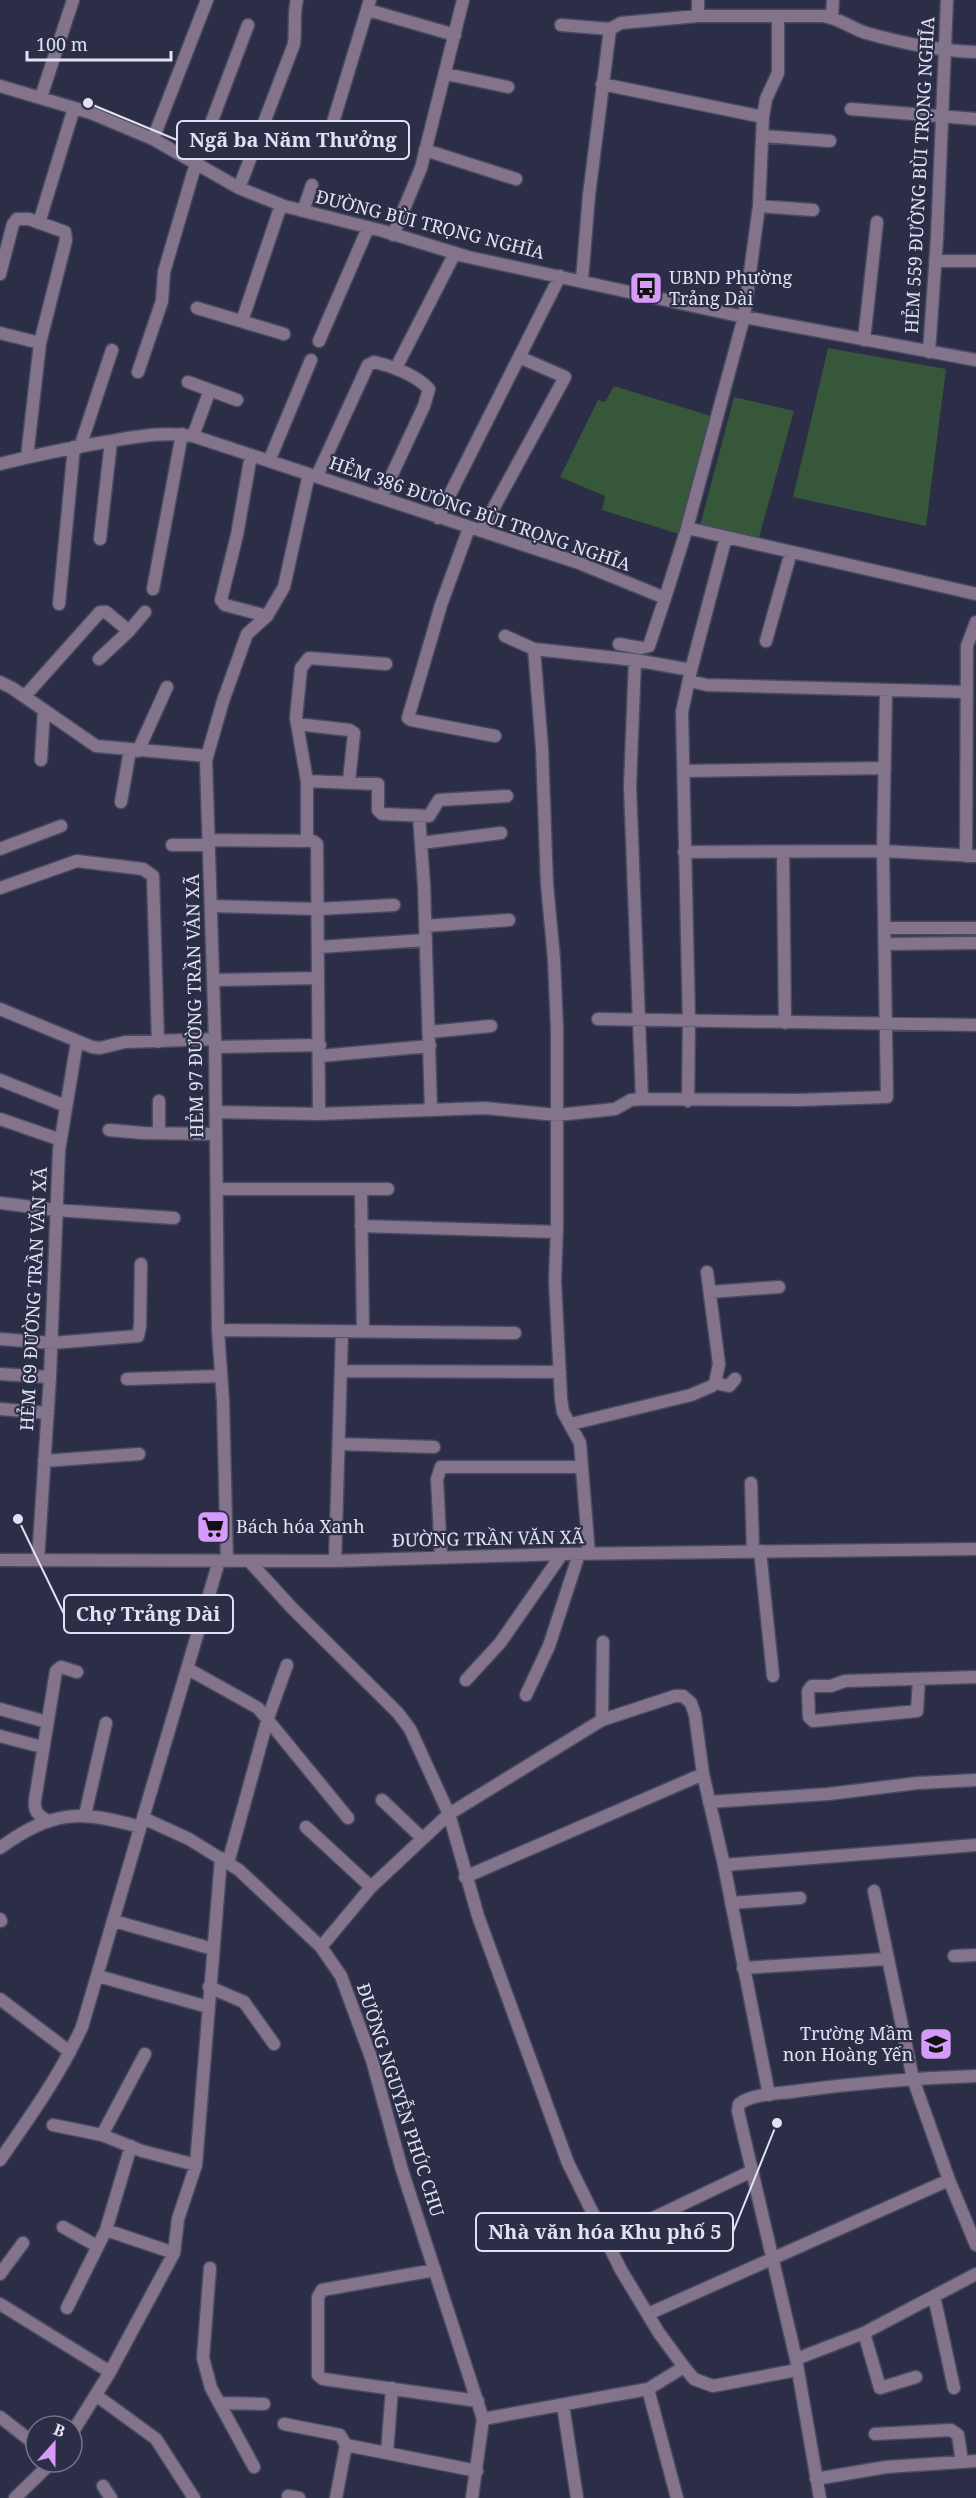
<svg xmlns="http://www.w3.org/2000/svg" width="976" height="2498" font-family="'Noto Serif',serif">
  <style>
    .green { fill: #365739 }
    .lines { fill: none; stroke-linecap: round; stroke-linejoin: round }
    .minor-casing { stroke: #494a62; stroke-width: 15 }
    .minor { stroke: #84748b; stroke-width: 12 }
    .labels { text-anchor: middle; stroke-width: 4.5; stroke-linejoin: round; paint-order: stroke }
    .street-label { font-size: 18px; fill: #e0e1f2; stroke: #2c2d47 }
    .poi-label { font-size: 18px; fill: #e0e1f2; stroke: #2c2d47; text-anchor: start }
    .leader { fill: none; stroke: #e0e1f2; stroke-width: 2 }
    .callout-dot { fill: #e0e1f2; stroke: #2c2d47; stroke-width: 2 }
    .callout { fill: #2c2d47; stroke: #e0e1f2; stroke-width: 2 }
    .callout-label { font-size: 20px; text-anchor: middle; font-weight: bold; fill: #e0e1f2 }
  </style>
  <rect width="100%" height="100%" fill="#2c2d47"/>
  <path class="green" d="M828 348 946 369 926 526 793 497Z
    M614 386 714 417 682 535 602 510 605 496 560 477 598 400 605 402Z
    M734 397 794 411 758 541 700 526Z"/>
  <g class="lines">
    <g class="minor-casing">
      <path id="minor" d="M698 0V16
        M368 10 455 35
        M832 17 833 0
        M561 25 610 29
        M446 74 508 87
        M602 84 763 117
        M0 86 91 113 153 139 239 188 284 206 383 231 468 257 744 317 976 360
        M41 97 73 0
        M851 109 976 119
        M331 129 370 0
        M763 136 830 141
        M153 139 207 0
        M425 150 516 179
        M239 188 294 44C296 29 293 15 297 0
        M759 206 813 210
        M303 211 312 185
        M39 223 74 108
        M393 235 421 168 463 0
        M935 261H976
        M0 274 13 224 17 219H29L65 232 66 240 40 343 27 457
        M582 280 589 195 610 29 621 23 698 16H823C839 18 851 28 866 33 902 43 939 51 976 52
        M197 308 284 334
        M242 321 281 205
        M0 333 40 343
        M864 340 877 222
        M319 341 368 228
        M929 352 937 238 947 0
        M399 362 455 253
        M138 372 162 301 164 272 196 163 248 25
        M188 382 237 400
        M193 436 210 390
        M80 447 112 350
        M251 455 237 535 221 600 225 605 267 616
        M269 461 311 360
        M0 464C35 455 70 448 105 442 135 437 163 431 193 436L579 563 665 598 687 528 744 317 759 206 763 117 766 99 778 73V18
        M317 476 368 365 374 362C392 366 416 375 429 389L424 406 381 498
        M438 518 560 276
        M469 528 441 605 408 718 411 720 495 736
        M687 528 976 594
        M481 531 565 377 519 357
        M100 539 111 441
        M153 589 182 434
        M59 604 74 447
        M505 636 534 649 542 748 547 884 554 959 557 1028V1225L555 1281 561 1399 563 1412 580 1443 589 1554
        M766 641 791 552
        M619 644 641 648 649 646 665 598
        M534 649 635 660 691 670
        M99 659 129 631 145 612
        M635 660 630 786 642 1099
        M689 681 707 685 966 692
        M0 682 12 688 96 746 207 756
        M25 696 100 612H106L129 631
        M297 724 349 730 354 733 349 781
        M138 751 167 687
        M41 760 44 710
        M684 771 885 768
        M307 781 378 784V810L382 814 429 816 439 800 507 796
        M121 802 130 750
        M419 816 424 885 431 1110
        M209 840 313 841 317 844 319 1114
        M307 841V781L296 718 301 668 309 658 386 664
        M421 843 501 833
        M172 845H209
        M0 849 61 826
        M684 852 883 851 976 856
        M783 853 785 1023
        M966 856 967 646 976 622
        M0 888 77 861 143 869 153 876 158 1042
        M211 906 318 909 394 905
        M425 926 509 920
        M886 928H976
        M886 944 976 943
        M319 947 426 940
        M213 980 318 978
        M0 1009 92 1047 100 1048 125 1042 215 1039
        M598 1019 976 1025
        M429 1032 491 1026
        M215 1047 320 1045
        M320 1056 430 1046
        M0 1080 66 1106
        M159 1101V1133
        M688 1101 689 1021 682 712 691 670 726 537
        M216 1112 319 1114 485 1108 557 1115 615 1109 631 1100 642 1099 799 1100 887 1097 883 851 886 691
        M0 1119 61 1140
        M109 1130 143 1133 216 1134
        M217 1189H388
        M361 1189 363 1331
        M0 1203 56 1210 174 1218
        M361 1226 557 1232
        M710 1292 779 1287
        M218 1330 515 1333
        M0 1339 52 1343 138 1336 140 1326 141 1264
        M341 1371 560 1372
        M0 1374 50 1377
        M127 1379 221 1376
        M715 1383 729 1386 735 1379
        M0 1409 48 1413
        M571 1424 691 1395 712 1386 715 1383 719 1364 707 1272
        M339 1444 434 1447
        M44 1461 139 1454
        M751 1483 753 1551
        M760 1551 773 1676
        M441 1557 437 1479 441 1467H582
        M0 1560 335 1561 562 1554 976 1549
        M38 1560 50 1377 59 1150 77 1042
        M219 1561 143 1818 189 1839 239 1870 321 1947 341 1976 372 2060 402 2170 483 2419 472 2498
        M227 1561 223 1401 218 1330 215 1039 206 760 223 701 247 634 267 616 284 587 309 474
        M249 1561 292 1608 398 1713 410 1729 449 1814 478 1916 568 2163 621 2270 659 2333 684 2367 648 2389 677 2498
        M335 1561 342 1332
        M188 1669 258 1708 348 1818
        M919 1679 917 1711 813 1721 809 1717 808 1691 812 1686H831L845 1681 976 1677
        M466 1680 500 1643 562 1554
        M526 1695 549 1646 579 1554
        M0 1709 47 1722
        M602 1720 603 1642
        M0 1736 42 1747
        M382 1800 422 1838
        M709 1802 828 1794 918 1783 976 1780
        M85 1815 106 1723
        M46 1820C37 1814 34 1811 35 1800L56 1671 61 1667 77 1672
        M306 1827 371 1887
        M0 1848C52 1810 80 1810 140 1827
        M228 1863 268 1718 287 1665
        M724 1865 976 1845
        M465 1877 703 1774
        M874 1891 913 2079 949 2180 976 2245
        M731 1903 800 1898
        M0 1919 1 1921
        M114 1921 213 1949
        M321 1947 371 1887 449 1814 602 1720 675 1696H683L691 1703 695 1715 703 1774 724 1865 769 2095
        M954 1956 976 1955
        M743 1968 887 1959
        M98 1976 208 2007
        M209 1987 244 2002 274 2044
        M0 1999 70 2052
        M53 2125 102 2135 142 2151 196 2165
        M102 2135 145 2054
        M0 2160C30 2117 60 2075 82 2027L143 1818
        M63 2227 97 2246
        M106 2230 131 2146
        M607 2240 752 2171
        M210 2268 203 2358 211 2388 254 2467
        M435 2270 322 2290 318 2297V2375L323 2379 478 2401
        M0 2274 23 2243
        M934 2296 954 2388
        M0 2304 110 2372
        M67 2308 106 2230 174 2253
        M648 2314 949 2180
        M864 2333 880 2388 916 2377
        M796 2359 864 2333 976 2274
        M684 2367 694 2379 713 2386 797 2370
        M97 2396 156 2439 194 2498
        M219 2403 264 2404
        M563 2405 577 2498
        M0 2417 36 2445
        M483 2419 648 2389
        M284 2424 340 2435 346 2445 336 2498
        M72 2433 110 2372 174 2253 178 2219 196 2165 221 1858
        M875 2434 951 2430 958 2435 962 2462
        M346 2445 477 2471
        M387 2453 392 2388
        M816 2479 886 2467 976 2461
        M103 2486 111 2498
        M288 2496 299 2498
        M15 2498 52 2462
        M820 2498 796 2359 738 2111 739 2104C754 2093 779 2094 797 2091 857 2083 916 2078 976 2076"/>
    </g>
    <use href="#minor" class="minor"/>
  </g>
  <defs>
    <g id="bus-square" transform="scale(1.725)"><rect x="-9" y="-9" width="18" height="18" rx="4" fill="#d69bf9" stroke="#2c2d47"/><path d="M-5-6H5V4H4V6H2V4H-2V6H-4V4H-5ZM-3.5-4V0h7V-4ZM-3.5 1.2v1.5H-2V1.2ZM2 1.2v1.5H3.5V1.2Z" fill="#111"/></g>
    <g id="supermarket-square" transform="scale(1.725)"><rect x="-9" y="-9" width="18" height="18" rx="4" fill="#d69bf9" stroke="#2c2d47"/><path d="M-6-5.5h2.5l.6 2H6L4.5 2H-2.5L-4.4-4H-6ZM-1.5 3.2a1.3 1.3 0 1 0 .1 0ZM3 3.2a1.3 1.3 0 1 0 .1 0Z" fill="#111"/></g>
    <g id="school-square" transform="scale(1.725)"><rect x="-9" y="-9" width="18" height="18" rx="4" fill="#d69bf9" stroke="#2c2d47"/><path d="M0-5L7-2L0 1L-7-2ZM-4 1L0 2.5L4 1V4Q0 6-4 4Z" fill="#111"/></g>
  </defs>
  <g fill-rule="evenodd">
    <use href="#bus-square" x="646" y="288"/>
    <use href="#supermarket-square" x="213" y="1527"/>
    <use href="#school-square" x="936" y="2044"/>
  </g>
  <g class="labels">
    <g class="street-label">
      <text transform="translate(920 175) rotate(-87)" y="6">HẺM 559 ĐƯỜNG BÙI TRỌNG NGHĨA</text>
      <text transform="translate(430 225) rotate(14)" y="6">ĐƯỜNG BÙI TRỌNG NGHĨA</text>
      <text transform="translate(480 514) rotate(19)" y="6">HẺM 386 ĐƯỜNG BÙI TRỌNG NGHĨA</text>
      <text transform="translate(195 1006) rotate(-91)" y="6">HẺM 97 ĐƯỜNG TRẦN VĂN XÃ</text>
      <text transform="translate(34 1299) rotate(-87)" y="6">HẺM 69 ĐƯỜNG TRẦN VĂN XÃ</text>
      <text transform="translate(488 1539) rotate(-1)" y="6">ĐƯỜNG TRẦN VĂN XÃ</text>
      <text transform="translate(400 2100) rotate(72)" y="6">ĐƯỜNG NGUYỄN PHÚC CHU</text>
    </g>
    <g class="poi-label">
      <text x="669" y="284">UBND Phường<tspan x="669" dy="21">Trảng Dài</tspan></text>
      <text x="236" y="1533">Bách hóa Xanh</text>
      <text x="913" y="2040" text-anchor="end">Trường Mầm<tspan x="913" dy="21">non Hoàng Yến</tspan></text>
    </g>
  </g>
  <path class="leader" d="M88 103L177 140M18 1519L64 1614M777 2123L733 2232"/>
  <g class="callout-dot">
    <circle cx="88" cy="103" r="6"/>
    <circle cx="18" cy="1519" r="6"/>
    <circle cx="777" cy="2123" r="6"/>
  </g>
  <g class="callout">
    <rect x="177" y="121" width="232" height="38" rx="6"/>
    <rect x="64" y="1595" width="169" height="38" rx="6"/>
    <rect x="476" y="2213" width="257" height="38" rx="6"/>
  </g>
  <g class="callout-label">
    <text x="293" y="147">Ngã ba Năm Thưởng</text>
    <text x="148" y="1621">Chợ Trảng Dài</text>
    <text x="605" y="2239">Nhà văn hóa Khu phố 5</text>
  </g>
  <g transform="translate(54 2444) rotate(21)"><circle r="28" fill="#2c2d47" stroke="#74758b" stroke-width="1.5"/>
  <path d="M0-4.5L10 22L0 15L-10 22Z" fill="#d69bf9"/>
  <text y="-9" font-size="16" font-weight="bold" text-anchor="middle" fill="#e0e1f2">B</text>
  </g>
  <path d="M27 51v9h144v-9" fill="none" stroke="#e0e1f2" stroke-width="3"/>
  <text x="36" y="51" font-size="18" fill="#e0e1f2" stroke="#2c2d47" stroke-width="4.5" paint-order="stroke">100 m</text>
</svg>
